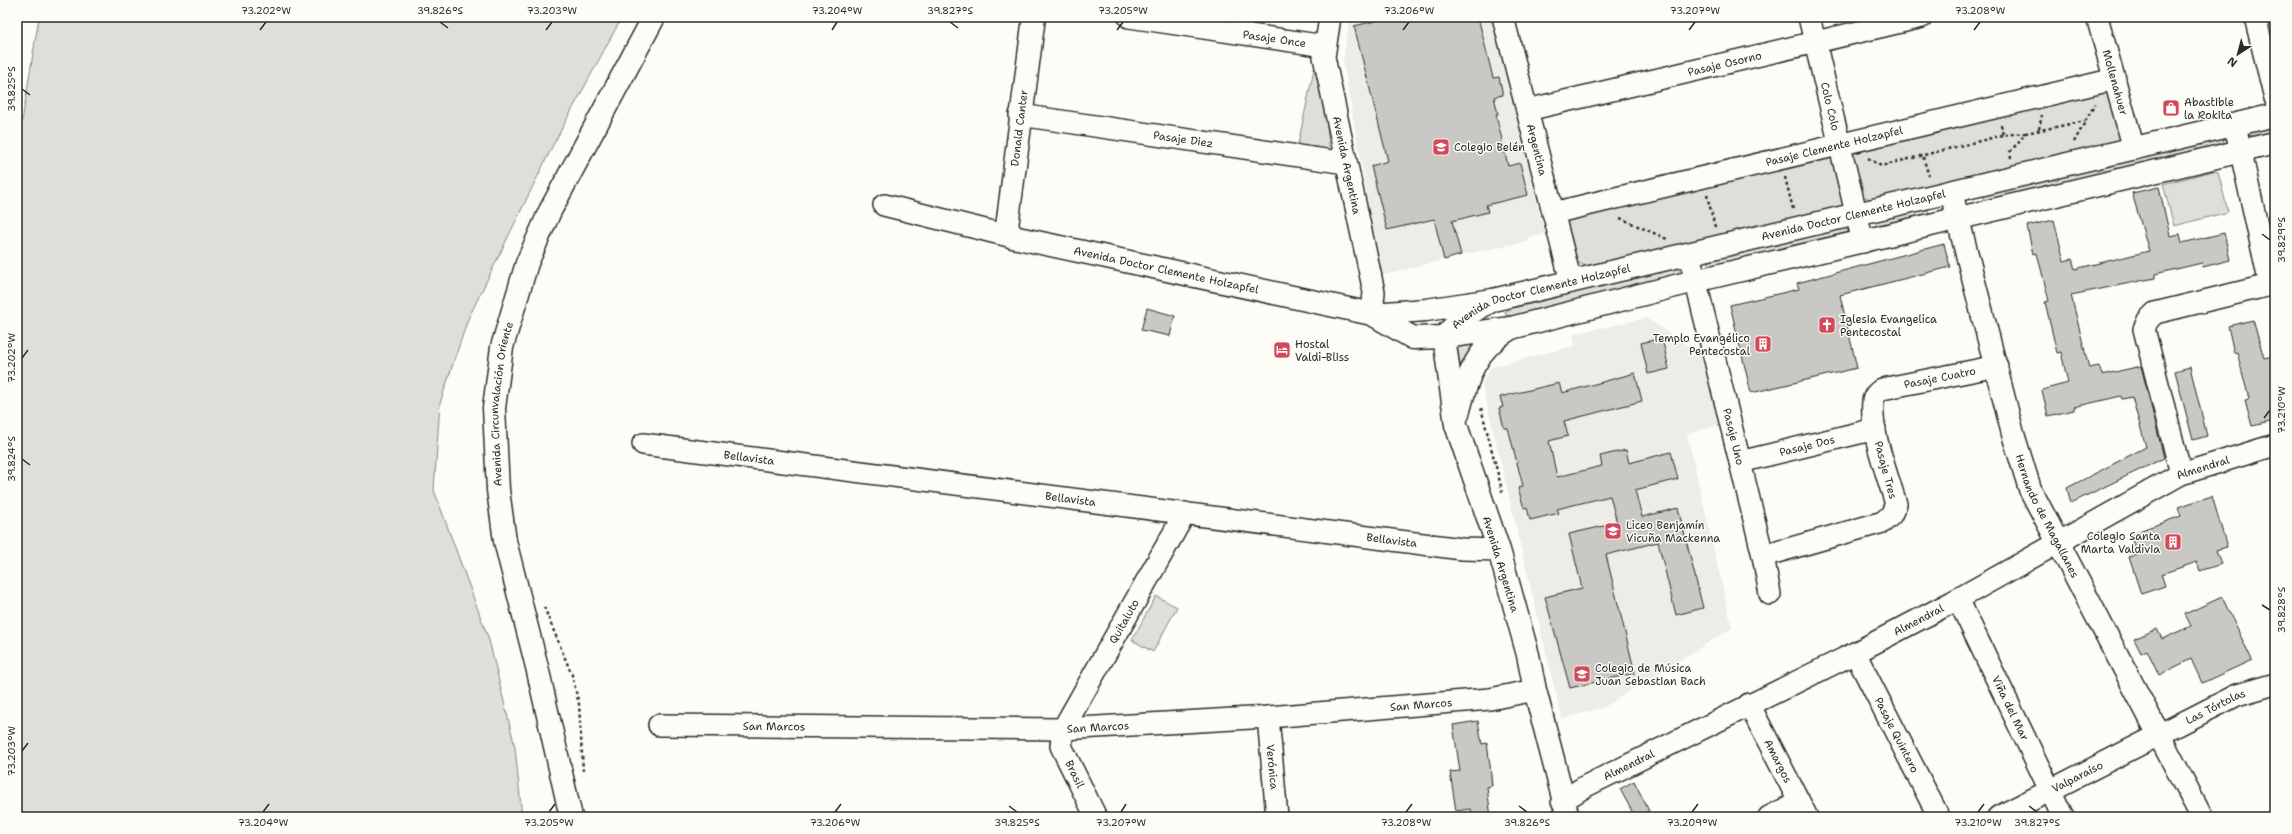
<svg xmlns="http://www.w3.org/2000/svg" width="2292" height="834" font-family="'Shantell Sans',sans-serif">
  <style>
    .built { fill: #edece8 }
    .green { fill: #dfdeda; stroke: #858482 }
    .building { fill: #c9c8c4; stroke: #2b2b2b }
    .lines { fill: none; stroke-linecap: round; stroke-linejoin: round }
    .minor-casing { stroke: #2b2b2b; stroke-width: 24 }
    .tertiary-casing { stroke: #2b2b2b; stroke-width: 25 }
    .secondary-casing { stroke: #2b2b2b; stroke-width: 25 }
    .primary-casing { stroke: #2b2b2b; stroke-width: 25 }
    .path { stroke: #2b2b2b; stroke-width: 2.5; stroke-dasharray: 3 3; stroke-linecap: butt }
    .minor { stroke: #fdfcf7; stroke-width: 21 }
    .tertiary { stroke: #fdfcf7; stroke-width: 22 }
    .secondary { stroke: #fdfcf7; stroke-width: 22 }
    .primary { stroke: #fdfcf7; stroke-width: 22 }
    .ticks { fill: none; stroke: #2b2b2b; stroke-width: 1.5 }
    .labels { text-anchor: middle; stroke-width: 3; stroke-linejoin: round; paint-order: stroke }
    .street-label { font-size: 11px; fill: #2b2b2b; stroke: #fdfcf7 }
    .poi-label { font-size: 11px; fill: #2b2b2b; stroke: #fdfcf7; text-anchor: start }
    .neatline { fill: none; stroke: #2b2b2b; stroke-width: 1.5 }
    .ticks-label { font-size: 10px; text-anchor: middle; fill: #2b2b2b }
  </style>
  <rect width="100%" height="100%" fill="#fdfcf7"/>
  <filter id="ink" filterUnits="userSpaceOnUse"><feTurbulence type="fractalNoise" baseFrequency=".025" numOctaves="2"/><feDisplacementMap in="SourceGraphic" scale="8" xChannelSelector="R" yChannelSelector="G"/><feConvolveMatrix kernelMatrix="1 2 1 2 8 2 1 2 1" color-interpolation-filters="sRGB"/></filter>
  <g filter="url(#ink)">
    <path class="built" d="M1350 17H1491L1545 234 1528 238 1529 241 1461 255 1381 276 1343 60Z
      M1646 318 1703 356 1718 425 1687 434 1732 628 1604 707 1562 719 1482 384 1491 367 1575 346 1573 334Z"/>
    <path class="green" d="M39 17H622L552 147 468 319 440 403 434 490 489 640 515 747 522 817H17V152Z
      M1316 60 1320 61 1330 154 1297 149Z
      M2112 85 2122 141 1876 202 1861 195 1851 150Z
      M2275 125V132L2248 136 2249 131Z
      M2223 138 2224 142 2221 144 1988 201 1984 200 1983 197 1984 195Z
      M1837 151 1851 206 1586 266 1576 262 1566 217Z
      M2213 171 2218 172 2228 212 2174 226 2163 184Z
      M1924 209 1928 210 1929 214 1878 226 1875 222 1880 219Z
      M1843 229H1847L1848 233 1710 267 1708 263 1712 260Z
      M1675 268 1679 269V273L1677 275 1511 316 1506 315 1505 312 1510 309Z
      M1482 335 1458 380 1455 349 1458 339Z
      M1156 596 1177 607 1153 652 1132 640Z"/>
    <path class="building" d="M1392 17H1478L1493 78 1499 77 1503 95 1494 97 1498 114H1496L1508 166 1520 163 1528 195 1486 205 1488 212 1452 221 1461 255 1444 260 1434 219 1387 230 1371 166 1388 161 1354 26Z
      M2159 187 2170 236 2180 234 2182 243 2224 233 2230 260 2203 267 2202 263 2155 274V278L2071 295 2089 368 2099 366 2102 375 2141 366 2164 458 2071 503 2067 488 2146 447 2132 397 2122 399 2121 396 2074 407V410L2048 416 2042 390 2068 383 2061 352 2057 353 2045 302 2049 301 2037 253 2033 254 2027 226 2054 220 2064 261 2072 259 2075 269 2149 251 2132 193Z
      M1944 244 1950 267 1840 295 1857 368 1751 393 1730 305 1799 289 1797 283Z
      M1147 308 1175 316 1170 336 1141 330Z
      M2253 320 2264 358 2273 356 2275 365V421L2252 426 2245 400 2249 399 2237 352 2234 353 2228 326Z
      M1662 338 1669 369 1648 374 1641 343Z
      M2190 367 2207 436 2193 440 2175 371Z
      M1635 373 1642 401 1564 421 1568 436 1549 441 1557 477 1602 466 1600 456 1626 450 1629 463 1671 452 1678 479 1635 490 1642 517 1678 508 1703 608 1676 615 1658 542 1606 555 1635 673 1570 688 1545 597 1582 588 1569 534 1617 523 1610 496 1557 509 1559 513 1530 520 1527 507 1524 508 1518 488 1523 486 1508 428H1504L1499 408 1503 407 1500 397 1559 383 1562 393Z
      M2212 496 2227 547 2216 550 2221 564 2200 571 2197 562 2161 574 2165 586 2141 594 2129 557 2137 555 2130 534 2181 516 2178 507Z
      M2222 597 2252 660 2202 683 2191 659 2159 675 2147 650 2141 653 2134 639 2157 629 2162 639 2191 626 2185 614Z
      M1478 721 1482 744 1487 743 1490 765 1492 786 1487 787 1491 817H1472L1471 809 1456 811 1450 772 1460 771 1453 725Z
      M1634 781 1649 811 1637 817H1635L1620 789Z"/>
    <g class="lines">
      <g class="minor-casing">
        <g id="minor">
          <path id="s1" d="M1129 17 1325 46"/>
          <path id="s2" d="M1330 17 1324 57 1374 292 1372 314"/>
          <path id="s3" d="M1503 17 1571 282"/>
          <path id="s4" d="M1809 17 1863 242"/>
          <path id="s5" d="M2097 17 2134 149"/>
          <path d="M2255 17 2275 98"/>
          <path id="s6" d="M1527 110 1922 17"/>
          <path id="s7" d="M1020 115 1346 163"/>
          <path d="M884 205 1013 237"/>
          <path id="s8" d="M1553 213 2115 79"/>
          <path id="s9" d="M1689 254 1763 556 1770 594"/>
          <path id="s10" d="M643 444 1462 549 1499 550"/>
          <path id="s11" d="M1740 462 1875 429"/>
          <path d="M2181 474 2144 329 2148 320 2155 313 2270 285 2235 125"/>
          <path id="s12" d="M1763 556 1883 522 1891 515 1896 504C1887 473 1870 432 1873 401 1874 395 1878 392 1882 389L1997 366"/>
          <path id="s13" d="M1958 599 2063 817"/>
          <path id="s14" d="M1855 653 1939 817"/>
          <path id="s15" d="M1749 704 1807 817"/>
          <path id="s16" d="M1268 717 1277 817"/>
          <path id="s17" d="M659 725 1063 729 1268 717 1490 699 1535 690"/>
          <path id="s18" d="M1562 801 1586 786 1855 653 1958 599 2181 474 2275 445"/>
          <path id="s19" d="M1096 817 1061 746 1063 729 1185 513"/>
          <path d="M1769 817 1799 802"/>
          <path id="s20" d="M1998 817 2237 695 2275 684"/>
        </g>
      </g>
      <g class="tertiary-casing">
        <g id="tertiary">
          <path id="s21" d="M1034 17 1007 227 1013 237 1372 314 1413 338 1444 337 1511 328"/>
          <path id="s22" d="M1951 192 2013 434 2030 489 2202 817"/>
          <path d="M1372 314 1426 310 1493 300"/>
        </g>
      </g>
      <g class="secondary-casing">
        <g id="secondary">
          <path id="s23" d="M571 817 537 667 505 541 498 490 494 408 502 347 527 263 550 211 654 17"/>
        </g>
      </g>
      <g class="primary-casing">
        <g id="primary">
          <path d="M1458 414C1468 375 1475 349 1511 328L1695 281 2275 143"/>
          <path id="s24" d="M1568 817 1535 690 1528 655 1499 550 1456 425 1444 337C1460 318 1471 312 1493 300L2275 115"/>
        </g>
      </g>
      <path class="path" d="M2001 125 2003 135 2025 133
        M2039 129 2042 115
        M2074 142 2095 104
        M1923 157 1929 176
        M1868 158 1881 166 2003 135
        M2011 158 2010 152 2026 133 2085 121
        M1785 177 1793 209
        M1707 195 1715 227
        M1620 218 1667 239
        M1481 408 1503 494
        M544 607 572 675 579 704 583 771"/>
      <use href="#minor" class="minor"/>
      <use href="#tertiary" class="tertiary"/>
      <use href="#secondary" class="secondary"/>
      <use href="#primary" class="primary"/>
    </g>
  </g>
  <path class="ticks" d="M440 22 448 28M950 22 958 28M260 30 266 22M546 30 552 22M832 30 837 22M1117 30 1123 22M1403 30 1409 22M1689 30 1695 22M1974 30 1980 22M22 89 30 95M2262 234 2270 240M22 358 28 350M2264 418 2270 410M22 459 30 465M2262 605 2270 610M22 751 28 743M1009 806 1017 812M1519 806 1527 812M2029 806 2037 812M263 812 269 804M549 812 555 804M835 812 841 804M1121 812 1126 804M1406 812 1412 804M1692 812 1698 804M1978 812 1984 804"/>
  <defs>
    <g id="shop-square" transform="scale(0.9)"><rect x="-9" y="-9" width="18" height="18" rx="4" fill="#d1495b" stroke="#fdfcf7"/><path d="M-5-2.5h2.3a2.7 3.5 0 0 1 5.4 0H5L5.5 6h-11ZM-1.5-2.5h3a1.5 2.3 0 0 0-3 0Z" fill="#fff"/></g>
    <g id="school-square" transform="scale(0.9)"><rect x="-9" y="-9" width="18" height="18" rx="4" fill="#d1495b" stroke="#fdfcf7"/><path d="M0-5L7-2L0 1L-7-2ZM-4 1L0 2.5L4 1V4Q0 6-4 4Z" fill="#fff"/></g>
    <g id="church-square" transform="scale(0.9)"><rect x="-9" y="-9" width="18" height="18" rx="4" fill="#d1495b" stroke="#fdfcf7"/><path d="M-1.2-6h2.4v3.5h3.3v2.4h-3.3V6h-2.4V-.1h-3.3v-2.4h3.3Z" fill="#fff"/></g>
    <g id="building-square" transform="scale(0.9)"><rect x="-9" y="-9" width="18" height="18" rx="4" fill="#d1495b" stroke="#fdfcf7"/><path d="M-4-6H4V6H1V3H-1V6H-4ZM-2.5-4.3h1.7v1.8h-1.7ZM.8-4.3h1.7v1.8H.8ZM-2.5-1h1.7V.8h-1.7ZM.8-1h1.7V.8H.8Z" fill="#fff"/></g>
    <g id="hotel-square" transform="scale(0.9)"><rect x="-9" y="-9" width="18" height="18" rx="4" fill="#d1495b" stroke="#fdfcf7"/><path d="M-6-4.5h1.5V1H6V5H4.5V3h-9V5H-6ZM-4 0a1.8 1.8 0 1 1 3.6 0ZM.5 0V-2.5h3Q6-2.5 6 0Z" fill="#fff"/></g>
  </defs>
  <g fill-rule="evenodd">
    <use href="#shop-square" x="2171" y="108"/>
    <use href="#school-square" x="1441" y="147"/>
    <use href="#church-square" x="1827" y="325"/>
    <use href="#building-square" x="1763" y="344"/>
    <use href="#hotel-square" x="1282" y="350"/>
    <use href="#school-square" x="1613" y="531"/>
    <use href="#building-square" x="2173" y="542"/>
    <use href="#school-square" x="1582" y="674"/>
  </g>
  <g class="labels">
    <g class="street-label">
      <text dy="4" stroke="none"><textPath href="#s1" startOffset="147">Pasaje Once</textPath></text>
      <text dy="4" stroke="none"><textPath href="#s6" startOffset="203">Pasaje Osorno</textPath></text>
      <text dy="4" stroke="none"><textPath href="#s5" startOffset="68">Mollenahuer</textPath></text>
      <text dy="4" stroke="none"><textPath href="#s4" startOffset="92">Colo Colo</textPath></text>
      <text transform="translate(1019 128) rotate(-83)" y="4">Donald Canter</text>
      <text dy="4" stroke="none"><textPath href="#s7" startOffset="165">Pasaje Diez</textPath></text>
      <text dy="4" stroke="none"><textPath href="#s8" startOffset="289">Pasaje Clemente Holzapfel</textPath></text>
      <text dy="4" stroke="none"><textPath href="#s3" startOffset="137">Argentina</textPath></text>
      <text dy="4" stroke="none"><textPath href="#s2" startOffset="151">Avenida Argentina</textPath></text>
      <text dy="4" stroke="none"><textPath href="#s24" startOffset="929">Avenida Doctor Clemente Holzapfel</textPath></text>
      <text dy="4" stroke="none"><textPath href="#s21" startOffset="380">Avenida Doctor Clemente Holzapfel</textPath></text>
      <text dy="4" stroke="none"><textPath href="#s24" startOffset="605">Avenida Doctor Clemente Holzapfel</textPath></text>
      <text dy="4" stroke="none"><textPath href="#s12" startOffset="328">Pasaje Cuatro</textPath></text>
      <text dy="4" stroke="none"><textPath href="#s23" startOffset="422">Avenida Circunvalación Oriente</textPath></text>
      <text dy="4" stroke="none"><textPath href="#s9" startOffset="188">Pasaje Uno</textPath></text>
      <text dy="4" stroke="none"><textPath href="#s11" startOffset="69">Pasaje Dos</textPath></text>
      <text dy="4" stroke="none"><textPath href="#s10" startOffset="107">Bellavista</textPath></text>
      <text dy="4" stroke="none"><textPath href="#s18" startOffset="723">Almendral</textPath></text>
      <text transform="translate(1886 470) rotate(75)" y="4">Pasaje Tres</text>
      <text dy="4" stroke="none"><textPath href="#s10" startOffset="431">Bellavista</textPath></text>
      <text dy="4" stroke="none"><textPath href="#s22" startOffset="339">Hernando de Magallanes</textPath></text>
      <text dy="4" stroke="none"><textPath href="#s10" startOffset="755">Bellavista</textPath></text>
      <text transform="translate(1501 564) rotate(73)" y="4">Avenida Argentina</text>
      <text dy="4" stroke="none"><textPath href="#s18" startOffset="400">Almendral</textPath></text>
      <text dy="4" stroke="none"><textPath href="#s19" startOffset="220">Quitaluto</textPath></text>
      <text dy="4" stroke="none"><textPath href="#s17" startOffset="763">San Marcos</textPath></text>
      <text dy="4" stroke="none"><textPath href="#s20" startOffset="244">Las Tórtolas</textPath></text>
      <text dy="4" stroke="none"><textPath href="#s13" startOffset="121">Viña del Mar</textPath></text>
      <text dy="4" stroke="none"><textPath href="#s17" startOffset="115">San Marcos</textPath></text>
      <text dy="4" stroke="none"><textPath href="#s17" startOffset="439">San Marcos</textPath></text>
      <text dy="4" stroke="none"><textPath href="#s14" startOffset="92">Pasaje Quintero</textPath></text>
      <text dy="4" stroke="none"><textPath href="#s15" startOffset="64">Amargos</textPath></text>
      <text dy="4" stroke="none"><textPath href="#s18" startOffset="76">Almendral</textPath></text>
      <text dy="4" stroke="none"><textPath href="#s16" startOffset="50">Verónica</textPath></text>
      <text transform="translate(1075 774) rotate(64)" y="4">Brasil</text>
      <text dy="4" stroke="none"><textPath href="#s20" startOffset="89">Valparaíso</textPath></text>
    </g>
    <g class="poi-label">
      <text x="2184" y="106">Abastible<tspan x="2184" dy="13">la Rokita</tspan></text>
      <text x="1454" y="151">Colegio Belén</text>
      <text x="1840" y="323">Iglesia Evangelica<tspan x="1840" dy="13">Pentecostal</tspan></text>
      <text x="1750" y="342" text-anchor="end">Templo Evangélico<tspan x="1750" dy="13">Pentecostal</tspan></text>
      <text x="1295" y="348">Hostal<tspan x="1295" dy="13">Valdi-Bliss</tspan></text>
      <text x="1626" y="529">Liceo Benjamín<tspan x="1626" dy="13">Vicuña Mackenna</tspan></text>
      <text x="2160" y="540" text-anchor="end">Colegio Santa<tspan x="2160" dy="13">Marta Valdivia</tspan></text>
      <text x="1595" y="672">Colegio de Música<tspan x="1595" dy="13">Juan Sebastian Bach</tspan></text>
    </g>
  </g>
  <rect width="2292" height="834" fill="none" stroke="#fdfcf7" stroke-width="44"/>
  <g transform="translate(2238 54) rotate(216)" stroke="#fdfcf7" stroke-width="3" paint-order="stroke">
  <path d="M0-3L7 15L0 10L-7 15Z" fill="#2b2b2b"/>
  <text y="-6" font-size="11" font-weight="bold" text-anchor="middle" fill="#2b2b2b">N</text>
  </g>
  <rect x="22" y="22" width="2248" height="790" class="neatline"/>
  <g class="ticks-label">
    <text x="266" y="14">73.202°W</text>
    <text x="440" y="14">39.826°S</text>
    <text x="552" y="14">73.203°W</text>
    <text x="837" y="14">73.204°W</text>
    <text x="950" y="14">39.827°S</text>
    <text x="1123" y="14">73.205°W</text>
    <text x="1409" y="14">73.206°W</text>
    <text x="1695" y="14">73.207°W</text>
    <text x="1980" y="14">73.208°W</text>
    <text transform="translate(11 89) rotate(-90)" y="4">39.825°S</text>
    <text transform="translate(2281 240) rotate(-90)" y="4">39.829°S</text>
    <text transform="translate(11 358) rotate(-90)" y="4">73.202°W</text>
    <text transform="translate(2281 410) rotate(-90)" y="4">73.210°W</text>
    <text transform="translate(11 459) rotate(-90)" y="4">39.824°S</text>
    <text transform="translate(2281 610) rotate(-90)" y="4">39.828°S</text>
    <text transform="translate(11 751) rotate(-90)" y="4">73.203°W</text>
    <text x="263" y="826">73.204°W</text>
    <text x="549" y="826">73.205°W</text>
    <text x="835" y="826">73.206°W</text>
    <text x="1017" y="826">39.825°S</text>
    <text x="1121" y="826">73.207°W</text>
    <text x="1406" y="826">73.208°W</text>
    <text x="1527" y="826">39.826°S</text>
    <text x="1692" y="826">73.209°W</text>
    <text x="1978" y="826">73.210°W</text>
    <text x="2037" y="826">39.827°S</text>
  </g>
</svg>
